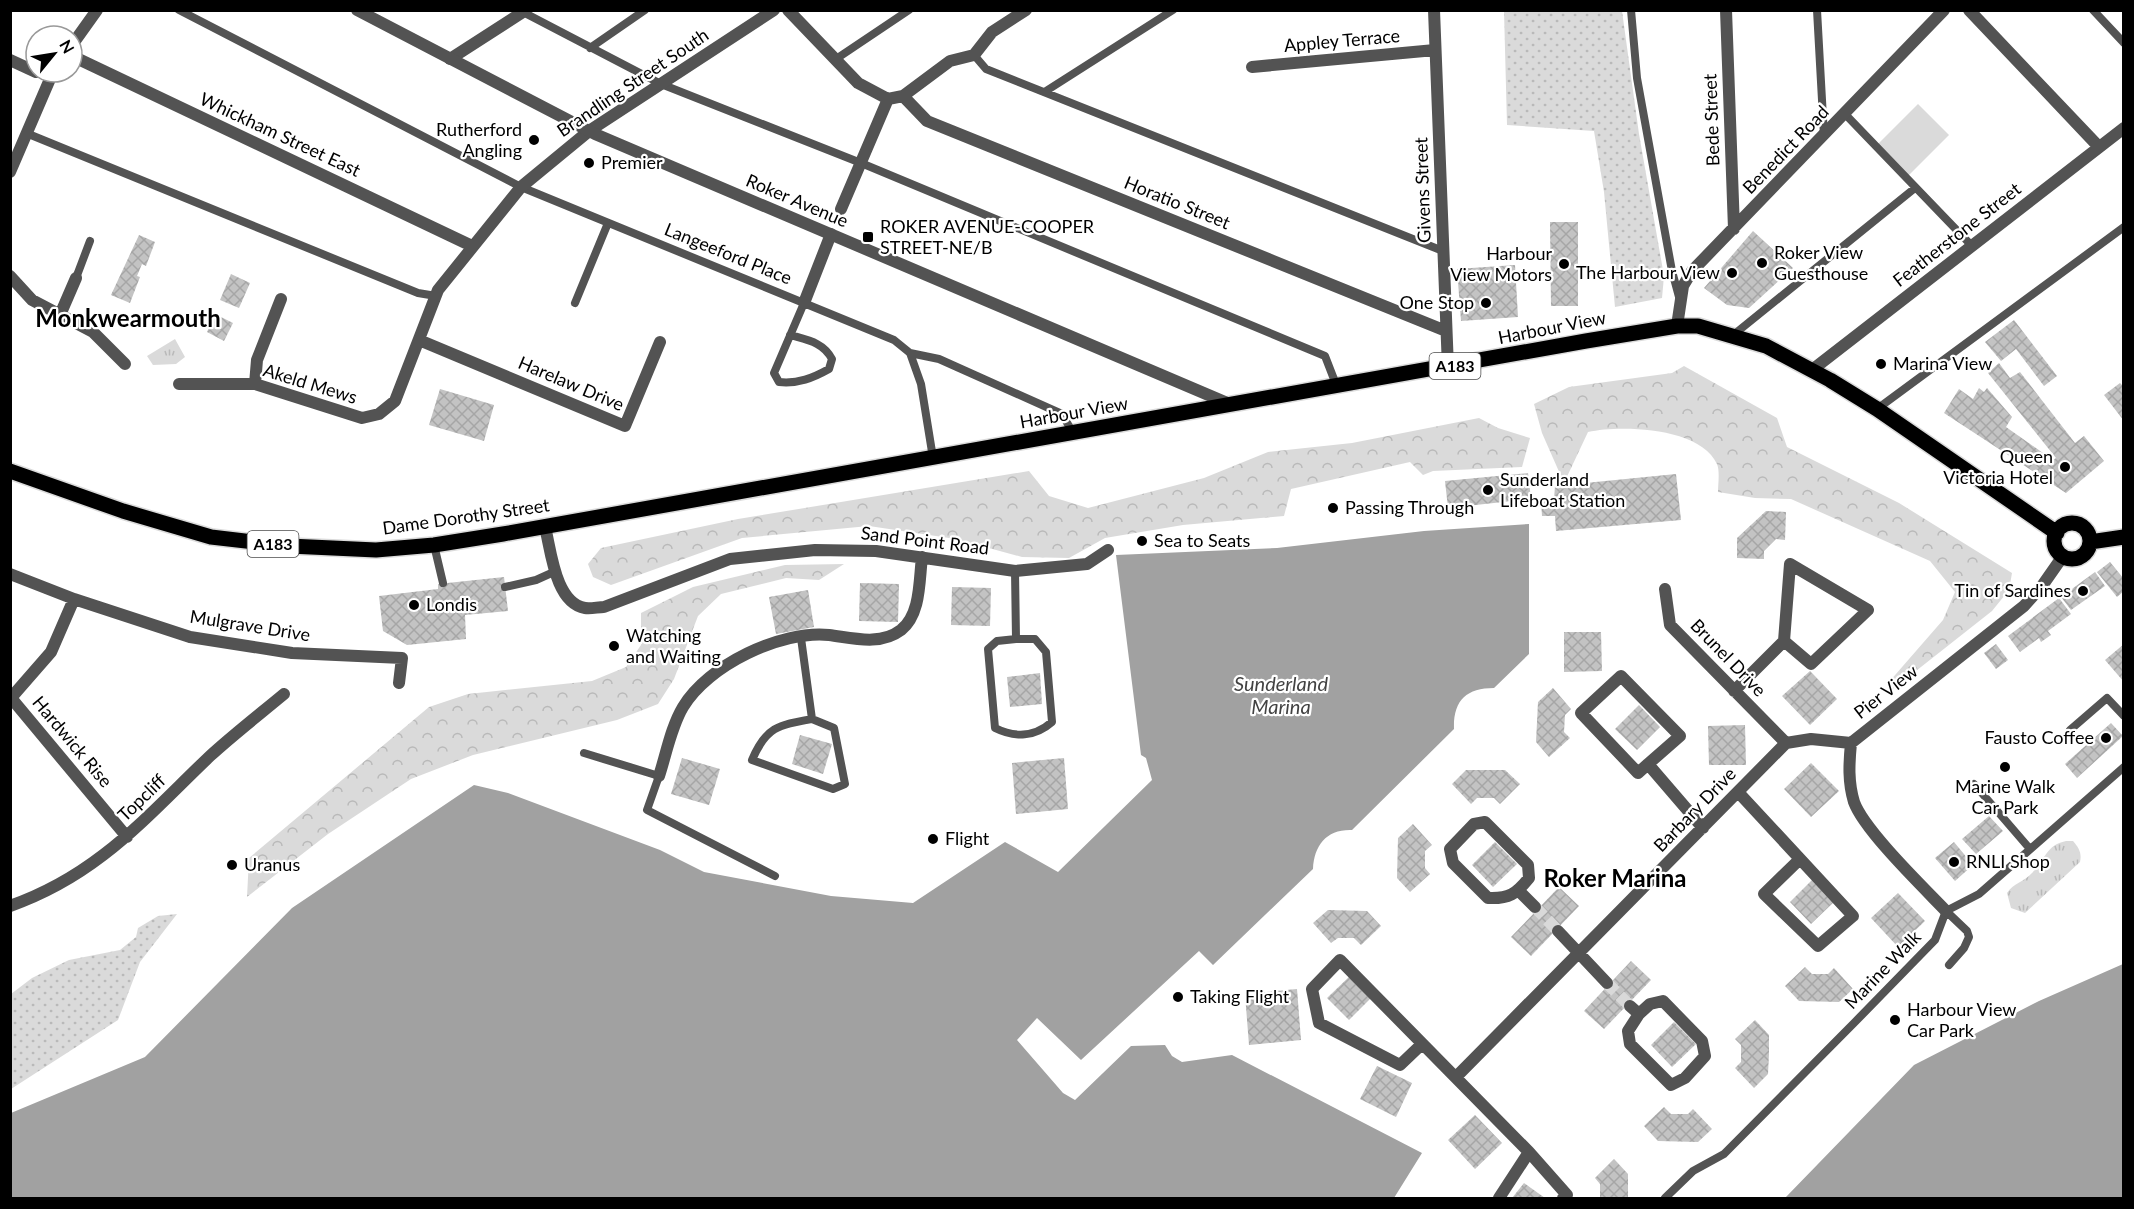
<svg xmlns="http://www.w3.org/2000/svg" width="2134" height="1209" font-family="Lato,sans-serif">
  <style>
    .grass { fill: url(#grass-dots) }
    .forest { fill: url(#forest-crowns) }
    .park { fill: url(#park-tufts) }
    .garden { fill: #dadada }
    .water { fill: #a1a1a1 }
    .building { fill: url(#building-cross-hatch) }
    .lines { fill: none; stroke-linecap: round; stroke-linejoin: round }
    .minor-tunnel { stroke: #d9d9d9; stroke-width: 12; stroke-dasharray: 12 6; stroke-linecap: butt }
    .primary-casing { stroke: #dbdbdb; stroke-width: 18 }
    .service { stroke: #535353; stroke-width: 8 }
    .minor { stroke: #535353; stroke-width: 12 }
    .tertiary { stroke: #535353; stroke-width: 12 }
    .primary { stroke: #000; stroke-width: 15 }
    .poi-dot { fill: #000; stroke: #fff; stroke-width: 2 }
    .labels { text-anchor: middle; stroke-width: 4.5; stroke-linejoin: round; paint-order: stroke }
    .shield { fill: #fff; stroke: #4c4c4c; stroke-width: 1.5 }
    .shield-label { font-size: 16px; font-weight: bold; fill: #000 }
    .street-label { font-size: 18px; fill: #000; stroke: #fff }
    .poi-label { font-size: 18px; fill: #000; stroke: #fff; text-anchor: start }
    .water-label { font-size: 20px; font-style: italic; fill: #424242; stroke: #fff }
    .district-label { font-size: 24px; font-weight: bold; fill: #000; stroke: #fff }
  </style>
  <defs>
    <pattern id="grass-dots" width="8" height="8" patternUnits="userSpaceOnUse" patternTransform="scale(1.5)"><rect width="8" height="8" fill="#dadada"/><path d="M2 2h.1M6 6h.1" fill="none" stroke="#b9b9b9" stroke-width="1.8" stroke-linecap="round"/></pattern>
    <pattern id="forest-crowns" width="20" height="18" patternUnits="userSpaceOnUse" patternTransform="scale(1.5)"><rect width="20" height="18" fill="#dadada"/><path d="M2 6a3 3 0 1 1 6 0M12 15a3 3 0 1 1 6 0" fill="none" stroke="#b9b9b9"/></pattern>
    <pattern id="park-tufts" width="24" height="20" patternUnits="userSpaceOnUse" patternTransform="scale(1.5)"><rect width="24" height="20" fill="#dadada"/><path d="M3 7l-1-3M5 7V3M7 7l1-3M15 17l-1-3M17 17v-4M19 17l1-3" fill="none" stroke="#b9b9b9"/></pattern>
    <pattern id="building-cross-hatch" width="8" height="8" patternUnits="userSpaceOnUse" patternTransform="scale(1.5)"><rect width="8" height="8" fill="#c3c3c3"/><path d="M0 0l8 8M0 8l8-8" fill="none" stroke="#a6a6a6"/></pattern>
  </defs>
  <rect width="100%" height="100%" fill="#fff"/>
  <path class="grass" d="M1504 11H1622L1639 134 1664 276 1662 298 1615 307 1604 192 1594 131 1507 125Z
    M177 914 140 962 118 1020 11 1089V994L32 978 69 960 120 950 136 937 138 928 158 916Z"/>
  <path class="forest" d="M1684 366 1777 418 1787 447 1899 503 2012 573 2009 590 1992 611 1888 693 1889 682 1943 620 1955 592 1930 561 1791 499 1755 498 1718 492C1718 485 1720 471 1717 464 1700 427 1621 425 1588 432L1564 483 1542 433 1534 404 1569 387 1672 373Z
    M1479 418 1498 428 1530 438 1522 467 1433 471 1423 475 1410 462 1291 489 1284 516 1183 525 1105 538 1069 558 1022 557 956 539 869 526 742 538 611 585 593 577 588 564 601 548 738 519 1029 471 1049 496 1088 508 1204 478 1268 452 1352 443Z
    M844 564 819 580 786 578 721 594 698 616 674 679 658 704 617 720 473 755 411 779 328 834 247 897 249 858 429 707 468 694 592 681 626 667 641 645V613L693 587 785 565Z"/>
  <path class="park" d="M175 339 185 357 176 364 153 365 147 356Z
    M2066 841H2073C2079 848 2082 853 2080 862L2025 913 2011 908 2007 893C2013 883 2024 882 2032 873 2045 860 2046 845 2066 841Z"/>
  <path class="garden" d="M1918 104 1949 135 1906 178 1875 147Z"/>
  <path class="water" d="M1529 524V654L1494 688C1466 688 1453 701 1454 729L1352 830C1327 829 1314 845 1313 869L1213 965 1199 951 1081 1060 1037 1018 1017 1040 1063 1093 1075 1100 1131 1046 1165 1045 1172 1056 1182 1062 1232 1055 1422 1153 1394 1198H11V1113L145 1057 292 908 474 785 508 793 660 850 704 872 831 896 913 903 1005 842 1058 872 1152 780 1146 758 1141 755 1116 555 1277 548 1424 531Z
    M2123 964V1198H1785L1914 1065 2039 1001Z"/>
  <path class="building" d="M1550 222H1578V306H1551Z
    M1753 231 1793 268 1749 308 1727 305 1704 288Z
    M139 235 155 242 146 266 142 264 137 276 140 277 130 303 111 295Z
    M1515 265 1518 317 1461 321 1457 269Z
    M231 274 250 283 239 308 220 300Z
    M215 314 233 323 224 341 207 332Z
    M2014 320 2057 376 2044 386 2016 349 2001 361 1985 342Z
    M1999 363 2010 378 2020 372 2075 443 2084 436 2104 461 2066 493 1944 413 1959 389 1973 399 1979 388 1984 392 1987 388 2012 417 2006 427 2053 460 2056 458 1988 373Z
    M2120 383 2124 387V421L2104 395Z
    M440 389 494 405 484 441 429 425Z
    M1528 473 1531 499 1448 508 1445 481Z
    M1676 474 1681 520 1556 531 1555 516H1542L1541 500 1554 499 1555 486Z
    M1766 511 1786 512 1785 540 1776 539 1764 551V559L1737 558V538Z
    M2110 562 2124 579V591L2117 597 2097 572Z
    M2095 572 2105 586 2071 610 2061 597Z
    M504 577 508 611 465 615 466 639 407 645 383 631 379 596 438 589V584Z
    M860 583 899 584 898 622 859 621Z
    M952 587 991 588 990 626 951 625Z
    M808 590 814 627 776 634 769 597Z
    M2059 598 2071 614 2048 631 2051 635 2041 642 2039 638 2020 652 2008 636Z
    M1564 632H1601L1602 671 1564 672Z
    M1996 644 2008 660 1996 669 1984 653Z
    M2124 644V682L2105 660Z
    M1810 671 1837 699 1810 725 1782 696Z
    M1040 673 1042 704 1010 707 1007 677Z
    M1553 688 1571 709 1565 715 1564 732 1570 738 1549 757 1536 742 1538 702Z
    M1639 705 1660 727 1637 750 1615 729Z
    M2111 723 2123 736 2077 778 2065 764Z
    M1745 725 1746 765H1709L1708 726Z
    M800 735 832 744 823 774 792 764Z
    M682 758 720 769 709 805 671 794Z
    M1064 758 1068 809 1016 814 1012 763Z
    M1811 763 1839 791 1811 817 1784 789Z
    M1466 770H1505L1520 784 1500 804 1494 798H1477L1471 804 1452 784Z
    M1989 816 2003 831 1976 854 1962 839Z
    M1413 824 1432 845 1425 851V868L1430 874 1410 892 1397 878 1398 838Z
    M1495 842 1517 864 1493 887 1472 865Z
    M1954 842 1973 865 1955 881 1935 858Z
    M1813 879 1835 901 1811 924 1790 902Z
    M1559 887 1579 906 1531 956 1511 937Z
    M1898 893 1925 921 1898 947 1871 918Z
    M1328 910 1367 911 1381 926 1361 945 1354 938H1338L1331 943 1313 923Z
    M1631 961 1651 980 1604 1029 1584 1011Z
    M1805 967 1812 974H1828L1834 968 1853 989 1839 1002 1799 1001 1785 986Z
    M1351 975 1372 997 1349 1020 1327 998Z
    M1297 989 1301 1040 1249 1045 1245 994Z
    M1755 1020 1769 1035V1054L1768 1074 1754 1088 1735 1068 1741 1062V1045L1735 1039Z
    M1674 1022 1696 1044 1672 1067 1651 1045Z
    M1377 1066 1412 1083 1396 1117 1360 1099Z
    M1664 1107 1671 1114H1688L1693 1109 1712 1129 1698 1142 1658 1141 1644 1126Z
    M1475 1115 1502 1143 1475 1169 1448 1140Z
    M1614 1159 1628 1174V1198H1600V1184L1595 1178Z
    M1524 1183 1545 1198H1512Z"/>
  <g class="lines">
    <path class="minor-tunnel" d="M1535 907 1558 931
      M1607 983 1630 1006"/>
    <g class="primary-casing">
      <path id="primary" d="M10 471 123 511 211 537 289 546 376 550 434 545 503 534 1586 341 1677 326H1698L1766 346 1830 380 1877 409 2057 533
        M2054 541a18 18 0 1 1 36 0a18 18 0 1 1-36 0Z
        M2090 542 2124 537"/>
    </g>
    <path class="service" d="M179 10 521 187 894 340 910 353 921 384 933 458
      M519 10 661 84 861 163 1325 356 1337 387
      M1631 10 1637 78 1672 271 1679 297
      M1817 10 1824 136
      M2093 10 2124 43
      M590 48 645 10
      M974 55 986 69 1443 251
      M836 59 909 10
      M1046 91 1173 10
      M1845 114 1972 246
      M26 133 418 293 436 296
      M76 278 90 241
      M575 303 608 223
      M790 335C807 340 823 342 832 359L829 369C813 378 798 384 779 382L774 373 804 303
      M1732 336 1915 188
      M910 353 939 359 1062 414 1073 433
      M1877 409 2124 227
      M434 545 443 583
      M1015 571 1016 639H1035L1046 652 1052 722C1035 737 1015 738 995 728L988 649 997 641 1016 639
      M505 587 536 580 556 571
      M801 638 812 719 834 728 845 784 833 789 752 760C766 727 778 725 812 719
      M2070 730 2107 698 2124 716
      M584 753 659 776 647 810 775 876
      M1974 784 2030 849
      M1946 911 1967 931 1969 937 1964 948 1949 965
      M1665 1198 1693 1171 1724 1154 1855 1022 1935 940 1946 911 1979 894 2124 767"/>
    <path class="minor" d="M788 10 858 83 888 99
      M1434 10 1448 368
      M1726 10 1734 229
      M1969 10 2099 147
      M72 45 97 10
      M72 56 472 246
      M450 59 526 10
      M10 60 36 72
      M1252 67 1435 50
      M903 96 927 121 1446 331
      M888 99 903 96 950 61 974 55 992 32 1026 10
      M10 172 53 72
      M841 209 888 99
      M10 276 32 300 93 332 125 364
      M804 303 831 234
      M60 315 76 278
      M1677 326 1683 286 1692 271 1944 10
      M419 340 625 426 660 342
      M1812 370 2124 128
      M179 384H255L362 418 379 414 395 401 438 290 521 187 589 131 774 10
      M255 384 257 360 281 299
      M545 527C551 550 555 603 585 608 591 609 598 607 604 607L730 559 815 550 876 551 1015 571 1087 564 1108 550
      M10 574 74 599
      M1665 589 1670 625 1786 743
      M1734 691 1784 641 1790 564 1868 610 1811 664 1784 641
      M10 699 51 652 74 599 190 637 292 653 402 658 399 683
      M12 699 127 837
      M1648 764 1680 736 1621 676 1581 713 1638 773 1648 764 1703 828
      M659 776C666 755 671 727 683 707 708 665 781 630 829 635 853 638 880 646 901 630 921 614 919 581 922 557
      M1738 792 1853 916 1818 946 1764 894 1800 859
      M1485 822 1528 865 1529 878C1516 894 1509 899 1488 898L1453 863 1450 849 1474 824Z
      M1519 891 1535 907
      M10 906C98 875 145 818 210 756 234 734 260 714 284 694
      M1946 911C1923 887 1864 830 1854 802 1848 782 1849 764 1851 743L2024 606 2042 586 2063 556
      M1558 931 1607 983
      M1630 1006 1639 1014 1650 1004 1663 1001 1702 1041 1705 1056 1685 1078 1671 1085 1630 1044 1628 1031 1639 1014
      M1422 1044 1400 1065 1319 1023 1312 989 1340 960 1529 1152 1567 1195 1563 1198
      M1456 1077 1786 743 1811 739 1851 743
      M1499 1198 1529 1152"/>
    <path class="tertiary" d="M357 10 595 134 1232 405"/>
    <use href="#primary" class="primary"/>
  </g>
  <g class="poi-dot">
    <circle cx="534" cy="140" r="6"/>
    <circle cx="589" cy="163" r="6"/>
    <rect x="862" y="231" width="12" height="12" rx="3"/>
    <circle cx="1762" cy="263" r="6"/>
    <circle cx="1564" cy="264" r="6"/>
    <circle cx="1732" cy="273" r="6"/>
    <circle cx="1486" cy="303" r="6"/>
    <circle cx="1881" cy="364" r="6"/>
    <circle cx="2065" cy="467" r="6"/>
    <circle cx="1488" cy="490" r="6"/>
    <circle cx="1333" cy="508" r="6"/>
    <circle cx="1142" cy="541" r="6"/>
    <circle cx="2083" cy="591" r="6"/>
    <circle cx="414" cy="605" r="6"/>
    <circle cx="614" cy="646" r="6"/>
    <circle cx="2106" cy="738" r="6"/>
    <circle cx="2005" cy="767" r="6"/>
    <circle cx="933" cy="839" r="6"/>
    <circle cx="1954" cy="862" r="6"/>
    <circle cx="232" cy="865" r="6"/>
    <circle cx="1178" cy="997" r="6"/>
    <circle cx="1895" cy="1020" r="6"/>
  </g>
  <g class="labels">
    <g class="shield">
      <rect x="1429.5" y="353" width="51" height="26" rx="4.5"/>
      <rect x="247.5" y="531" width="51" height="26" rx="4.5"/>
    </g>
    <g class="shield-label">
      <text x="1455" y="372">A183</text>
      <text x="273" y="550">A183</text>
    </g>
    <g class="street-label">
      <text transform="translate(1342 41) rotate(-5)" y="6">Appley Terrace</text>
      <text transform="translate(633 83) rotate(-34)" y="6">Brandling Street South</text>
      <text transform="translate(1712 120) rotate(-92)" y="6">Bede Street</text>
      <text transform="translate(280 135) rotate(25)" y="6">Whickham Street East</text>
      <text transform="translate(1786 150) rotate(-46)" y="6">Benedict Road</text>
      <text transform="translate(1423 190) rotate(-92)" y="6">Givens Street</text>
      <text transform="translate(797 201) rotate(23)" y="6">Roker Avenue</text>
      <text transform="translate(1177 203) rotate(22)" y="6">Horatio Street</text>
      <text transform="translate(1957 235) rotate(-38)" y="6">Featherstone Street</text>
      <text transform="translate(728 254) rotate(22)" y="6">Langeeford Place</text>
      <text transform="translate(1552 328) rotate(-11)" y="6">Harbour View</text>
      <text transform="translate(310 384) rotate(17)" y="6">Akeld Mews</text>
      <text transform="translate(571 384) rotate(23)" y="6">Harelaw Drive</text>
      <text transform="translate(1074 413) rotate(-10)" y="6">Harbour View</text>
      <text transform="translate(466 517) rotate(-8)" y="6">Dame Dorothy Street</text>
      <text transform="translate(925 541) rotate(7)" y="6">Sand Point Road</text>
      <text transform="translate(250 626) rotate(9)" y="6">Mulgrave Drive</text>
      <text transform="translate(1728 658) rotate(46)" y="6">Brunel Drive</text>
      <text transform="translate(1886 692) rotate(-38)" y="6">Pier View</text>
      <text transform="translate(72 742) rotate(50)" y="6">Hardwick Rise</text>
      <text transform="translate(142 798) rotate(-44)" y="6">Topcliff</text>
      <text transform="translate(1695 810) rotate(-46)" y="6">Barbary Drive</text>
      <text transform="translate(1883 970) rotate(-46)" y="6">Marine Walk</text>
    </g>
    <g class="poi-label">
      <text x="522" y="136" text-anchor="end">Rutherford<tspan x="522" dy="21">Angling</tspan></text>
      <text x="601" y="169">Premier</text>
      <text x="880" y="233">ROKER AVENUE-COOPER<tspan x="880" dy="21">STREET-NE/B</tspan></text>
      <text x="1774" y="259">Roker View<tspan x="1774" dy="21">Guesthouse</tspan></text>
      <text x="1552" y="260" text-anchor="end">Harbour<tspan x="1552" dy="21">View Motors</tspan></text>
      <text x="1720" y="279" text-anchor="end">The Harbour View</text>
      <text x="1474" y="309" text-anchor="end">One Stop</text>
      <text x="1893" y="370">Marina View</text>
      <text x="2053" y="463" text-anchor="end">Queen<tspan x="2053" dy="21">Victoria Hotel</tspan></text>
      <text x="1500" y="486">Sunderland<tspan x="1500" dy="21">Lifeboat Station</tspan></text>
      <text x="1345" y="514">Passing Through</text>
      <text x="1154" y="547">Sea to Seats</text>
      <text x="2071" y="597" text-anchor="end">Tin of Sardines</text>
      <text x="426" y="611">Londis</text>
      <text x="626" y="642">Watching<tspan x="626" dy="21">and Waiting</tspan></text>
      <text x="2094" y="744" text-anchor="end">Fausto Coffee</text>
      <text x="2005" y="793" text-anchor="middle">Marine Walk<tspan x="2005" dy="21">Car Park</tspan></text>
      <text x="945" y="845">Flight</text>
      <text x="1966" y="868">RNLI Shop</text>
      <text x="244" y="871">Uranus</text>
      <text x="1190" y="1003">Taking Flight</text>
      <text x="1907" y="1016">Harbour View<tspan x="1907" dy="21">Car Park</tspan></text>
    </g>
    <g class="water-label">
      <text x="1281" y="691">Sunderland<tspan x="1281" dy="23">Marina</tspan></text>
    </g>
    <g class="district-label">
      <text x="128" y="327">Monkwearmouth</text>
      <text x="1615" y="887">Roker Marina</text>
    </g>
  </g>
  <rect width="2134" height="1209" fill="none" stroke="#000000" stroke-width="24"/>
  <g transform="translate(54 54) rotate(60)"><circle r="28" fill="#ffffff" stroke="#999999" stroke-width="1.5"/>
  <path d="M0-4.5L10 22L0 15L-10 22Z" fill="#000000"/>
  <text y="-9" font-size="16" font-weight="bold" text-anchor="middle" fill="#000000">N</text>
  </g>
</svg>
